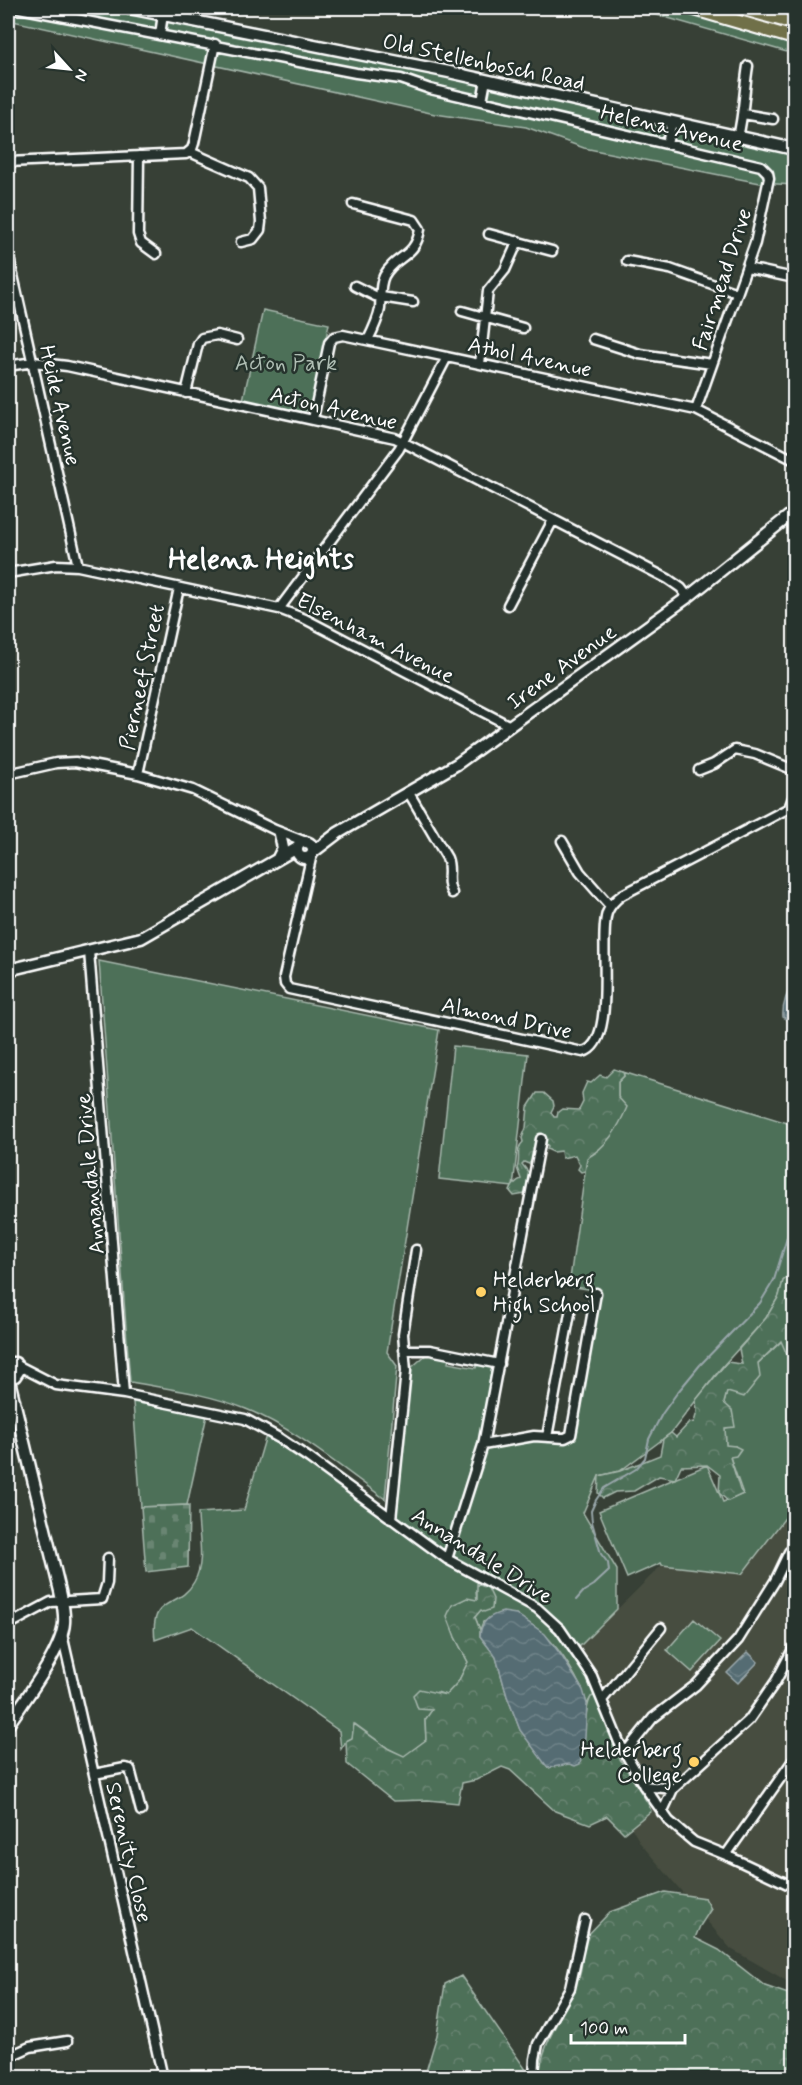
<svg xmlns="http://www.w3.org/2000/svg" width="802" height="2085" font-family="Mynerve,sans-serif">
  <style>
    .built { fill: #474d40 }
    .green { fill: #4e6f59; stroke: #a6b7ac; stroke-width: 1.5 }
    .forest { fill: url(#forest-crowns); stroke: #a6b7ac; stroke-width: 1.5 }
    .cemetery { fill: url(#cemetery-stones); stroke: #a6b7ac; stroke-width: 1.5 }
    .water { fill: url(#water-waves); stroke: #99a7ab; stroke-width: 1.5 }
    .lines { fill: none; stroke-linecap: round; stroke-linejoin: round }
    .stream { stroke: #99a7ab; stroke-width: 2 }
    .minor-casing { stroke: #fff; stroke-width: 13 }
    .tertiary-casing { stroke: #fff; stroke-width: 15 }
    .primary-casing { stroke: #fff; stroke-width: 16 }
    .minor { stroke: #26332d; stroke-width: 8 }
    .tertiary { stroke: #26332d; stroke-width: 10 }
    .primary { stroke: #70704a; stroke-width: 12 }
    .poi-dot { fill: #ffd166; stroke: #26332d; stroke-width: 2 }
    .labels { text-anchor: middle; stroke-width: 5; stroke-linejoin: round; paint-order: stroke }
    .street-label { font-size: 22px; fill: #fff; stroke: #26332d }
    .park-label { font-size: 22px; fill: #afbeb4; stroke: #26332d }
    .poi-label { font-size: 22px; fill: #fff; stroke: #26332d; text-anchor: start }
    .district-label { font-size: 28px; font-weight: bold; fill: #fff; stroke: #26332d }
  </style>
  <defs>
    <pattern id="forest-crowns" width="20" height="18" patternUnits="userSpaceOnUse" patternTransform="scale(1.5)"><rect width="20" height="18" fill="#4e6f59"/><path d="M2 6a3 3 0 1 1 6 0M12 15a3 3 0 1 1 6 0" fill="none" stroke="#698572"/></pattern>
    <pattern id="cemetery-stones" width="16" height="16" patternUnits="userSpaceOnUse" patternTransform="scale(1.5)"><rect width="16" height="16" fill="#4e6f59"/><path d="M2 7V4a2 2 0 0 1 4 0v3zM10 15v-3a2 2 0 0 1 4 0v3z" fill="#698572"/></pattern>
    <pattern id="water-waves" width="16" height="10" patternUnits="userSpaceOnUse" patternTransform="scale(1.5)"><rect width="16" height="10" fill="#556c73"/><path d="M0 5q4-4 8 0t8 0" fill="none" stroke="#6e8288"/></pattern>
  </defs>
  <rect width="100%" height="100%" fill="#374036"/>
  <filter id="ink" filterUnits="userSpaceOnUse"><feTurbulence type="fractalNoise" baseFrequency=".0167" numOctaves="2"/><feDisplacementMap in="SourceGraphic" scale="12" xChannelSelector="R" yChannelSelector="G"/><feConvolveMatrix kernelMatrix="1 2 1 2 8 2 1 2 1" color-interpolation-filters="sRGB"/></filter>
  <g filter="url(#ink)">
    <path class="built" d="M794 1506V1985L731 1949 641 1844 546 1680 662 1565 742 1574Z"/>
    <path class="green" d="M8 8H103L286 43 495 87 794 153V185L760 183 584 148 526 127 435 114 8 20Z
      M633 8H670L794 45V54Z
      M763 8H794V16Z
      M263 310 329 324 311 406 305 412 243 400Z
      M99 961 439 1030 387 1352 397 1366 385 1499C341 1468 296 1429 246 1409 209 1394 170 1389 130 1382Z
      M453 1046 528 1054 513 1187 439 1179Z
      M623 1072 794 1125V1271L783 1281 779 1296 766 1318 721 1368 671 1433 620 1471 599 1476 583 1513 617 1570V1609L578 1648 562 1627 452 1558 483 1450C503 1435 544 1438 567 1439L577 1423 601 1291 569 1286 587 1158 598 1151 618 1097V1082L624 1076Z
      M782 1341 788 1357H794V1506L742 1574 662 1565 661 1563 627 1578 599 1511 707 1465 723 1502 743 1494 730 1457 735 1446H726L725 1428 734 1426 724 1403 727 1392Z
      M428 1353 449 1357 448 1363 476 1368 478 1363 493 1367 495 1374 481 1444 447 1554 396 1516 408 1379 411 1368Z
      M133 1402 207 1415 187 1505 141 1507Z
      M267 1432 479 1579 478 1582C492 1589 506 1596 520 1603 555 1624 578 1659 596 1695L591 1697 587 1704C581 1682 561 1650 544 1634 536 1627 525 1621 516 1614L483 1622 480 1630 475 1617 490 1595 488 1588 476 1592 477 1601 455 1637 468 1662 458 1682 446 1695 437 1692 433 1710 425 1720 426 1740 404 1757 389 1749 355 1724 353 1738 346 1741 341 1749 339 1731 192 1627 155 1640C149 1594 179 1610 194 1582 206 1561 198 1536 198 1513L244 1510Z
      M694 1619 720 1641 692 1672 667 1650Z"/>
    <path class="forest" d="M614 1069 623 1072 624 1076 618 1082V1097L627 1107C618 1129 607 1146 587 1158L585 1171 581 1172 578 1169 580 1165 575 1155 562 1158 561 1151 553 1152 547 1149 548 1146 545 1143 533 1152 534 1157 529 1164 524 1162 522 1164 532 1177 528 1190 525 1194 514 1196 510 1191C512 1186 516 1181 521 1179L517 1168C521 1159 515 1149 523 1142L522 1138 526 1128 528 1107 537 1093H544L553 1101 554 1106 551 1112 554 1117H557L558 1112 562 1109 579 1110 583 1102 582 1093 587 1082 591 1083 600 1075 606 1077Z
      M794 1271V1357H788L781 1341 758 1363 760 1377 744 1397 727 1392 724 1403 732 1410 735 1427 725 1428 726 1445 735 1446 741 1449 736 1456 730 1457 740 1490 743 1494 728 1501 719 1493 720 1475 707 1465 681 1466 675 1479 659 1476 634 1491 615 1492 603 1498 598 1493 599 1476 620 1471 660 1455 663 1439 671 1433 676 1437 689 1423 694 1422 697 1412 696 1400 727 1362 742 1364 739 1349 766 1318 779 1296 783 1281Z
      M477 1584 488 1588 493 1599 492 1609 484 1612 481 1610 475 1617 480 1630V1636L496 1657 507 1696 520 1730 549 1768 581 1748C587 1731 583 1712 591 1697L596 1695 612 1727 615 1751 649 1805 651 1811 624 1833 607 1816 590 1824 555 1811 510 1770 502 1767 476 1780 462 1783 458 1803 428 1800 393 1801 347 1764 346 1741 352 1738 354 1724 389 1749 404 1756 426 1740 425 1720 432 1710 418 1709 413 1695 419 1689 446 1695 458 1682 468 1662 455 1637 447 1616 452 1605 467 1598 477 1600Z
      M665 1892 705 1898 711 1909 700 1926 695 1938 719 1950 765 1986 794 1996V2077L539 2078C541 2040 569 2008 580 1973 583 1963 582 1951 583 1940L610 1912Z
      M461 1976 531 2077 424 2078 437 2035 445 1984Z"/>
    <path class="cemetery" d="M189 1505 188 1567 146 1572 141 1507Z"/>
    <path class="water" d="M794 982V1023L783 1017C782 1006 787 991 794 982Z
      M503 1612 516 1614 545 1634 561 1655 583 1690 587 1704 585 1737 580 1764 575 1766 569 1764 548 1768 520 1730 507 1696 496 1657 480 1636C481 1621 490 1615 503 1612Z
      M748 1652 758 1662 738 1683 727 1673Z"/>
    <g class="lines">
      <path class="stream" d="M576 1600 584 1591 594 1585 609 1571 608 1563 601 1554 592 1522 591 1511 596 1500 604 1488 636 1469 645 1458 649 1439 662 1414 677 1393 700 1365 760 1303 774 1280 794 1215"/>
      <g class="minor-casing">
        <path id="minor" d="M19 8 356 73 401 79 430 89 761 166 768 173 769 178 755 243 696 410
          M160 35 163 14
          M482 101 486 80
          M743 114 773 119
          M738 137C744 113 744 90 748 66
          M667 144 672 122
          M190 152 249 178 258 188 261 222 260 230 253 239 241 242
          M139 156 138 234 141 243 156 254
          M8 162 186 154 192 149 194 143 215 44
          M353 204 414 220 420 229C416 258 395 255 384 276 379 286 381 298 380 309 378 320 373 330 368 340
          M489 234 552 251
          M8 253 78 566
          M627 261 670 269 737 293
          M747 268 794 278
          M355 286 375 296 413 302
          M462 311 523 328
          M593 339 640 354 712 364
          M480 364 488 291 505 270 518 241
          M8 366 33 362 67 366 395 438 668 579 681 588 688 597
          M186 393 198 344 202 338 217 335 237 340
          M313 419 329 343 334 337 343 335 696 410 794 460
          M8 573 56 565 78 566 279 609 305 619 510 726
          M508 605 553 520
          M279 609 399 449 447 357
          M699 770 714 764 735 750 755 754 794 770
          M8 774 56 763 75 762 138 774 193 790 275 830 306 842
          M138 774 179 588
          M409 793 447 858C452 871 445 881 452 893
          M789 808 794 795
          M562 841 580 872 610 906
          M312 854 284 977 285 984 289 989 583 1052C618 1043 598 941 607 913 610 905 615 900 622 895L789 808
          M89 951 124 1394
          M404 1350H430L499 1364
          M17 1365 56 1385 124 1394 245 1419 279 1438 309 1458 447 1559 537 1608 560 1629 592 1676 619 1742 644 1786 669 1821 694 1842 726 1855 794 1887
          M547 1437 570 1313
          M483 1445 534 1436 565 1438 571 1435 596 1293
          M391 1519 406 1371 403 1334 416 1250
          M447 1559 483 1445 541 1139
          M8 1625 51 1602 102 1599 107 1583 108 1558
          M62 1634 163 2078
          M603 1699 661 1628
          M625 1753 653 1718 696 1685 738 1640 775 1581 789 1552
          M94 1774 125 1768 130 1769 141 1811
          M644 1786 673 1789
          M662 1813 673 1789 749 1720 776 1681 794 1647
          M726 1855 794 1759
          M8 2057 30 2047 67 2041
          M534 2078 535 2059 538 2044 570 1988 585 1920"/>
      </g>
      <g class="tertiary-casing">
        <path id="tertiary" d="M129 8 449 72 794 149
          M297 850a8 8 0 1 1 16 0a8 8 0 1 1-16 0Z
          M313 852 338 833 457 764 688 597 794 512
          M278 858 283 848 280 834
          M8 970 141 938 297 848
          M8 1363H15L19 1370 15 1376 8 1375
          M8 1725C24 1700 62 1652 64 1623 65 1612 62 1601 60 1591L8 1376"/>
      </g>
      <g class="primary-casing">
        <path id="primary" d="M691 8 794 38
          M740 8 794 23"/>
      </g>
      <use href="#minor" class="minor"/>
      <use href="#tertiary" class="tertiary"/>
      <use href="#primary" class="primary"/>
    </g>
  </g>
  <g class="poi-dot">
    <circle cx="481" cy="1292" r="6"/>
    <circle cx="694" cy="1762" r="6"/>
  </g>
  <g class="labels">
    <g class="street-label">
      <text transform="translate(484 61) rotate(12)" y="8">Old Stellenbosch Road</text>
      <text transform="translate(672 127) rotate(13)" y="8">Helena Avenue</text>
      <text transform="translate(721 279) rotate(-72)" y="8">Fairmead Drive</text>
      <text transform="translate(530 356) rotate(12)" y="8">Athol Avenue</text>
      <text transform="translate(61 405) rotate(77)" y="8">Heide Avenue</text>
      <text transform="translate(334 407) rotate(13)" y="8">Acton Avenue</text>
      <text transform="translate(376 637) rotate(27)" y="8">Elsenham Avenue</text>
      <text transform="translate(561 666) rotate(-36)" y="8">Irene Avenue</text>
      <text transform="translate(141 677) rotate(-78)" y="8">Pierneef Street</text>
      <text transform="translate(507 1017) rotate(12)" y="8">Almond Drive</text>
      <text transform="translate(89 1174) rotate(-95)" y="8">Annandale Drive</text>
      <text transform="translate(483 1555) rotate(32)" y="8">Annandale Drive</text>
      <text transform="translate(130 1852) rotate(77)" y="8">Serenity Close</text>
    </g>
    <g class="park-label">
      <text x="286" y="370">Acton Park</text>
    </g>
    <g class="poi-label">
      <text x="493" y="1287">Helderberg<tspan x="493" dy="25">High School</tspan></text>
      <text x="682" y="1757" text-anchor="end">Helderberg<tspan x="682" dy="25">College</tspan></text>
    </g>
    <g class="district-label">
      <text x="261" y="568">Helena Heights</text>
    </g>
  </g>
  <rect width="802" height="2085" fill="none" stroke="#26332d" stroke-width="30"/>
  <rect x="15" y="15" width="772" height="2055" fill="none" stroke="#fff" stroke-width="2" filter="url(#ink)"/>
  <g transform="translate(69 69) rotate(117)" stroke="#26332d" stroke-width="4.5" paint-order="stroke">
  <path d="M0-4.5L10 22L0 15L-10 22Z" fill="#ffffff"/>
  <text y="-9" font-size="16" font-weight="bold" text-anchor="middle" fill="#ffffff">N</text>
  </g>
  <path d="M571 2034v9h114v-9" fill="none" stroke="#ffffff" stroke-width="3"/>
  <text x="580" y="2034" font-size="18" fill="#ffffff" stroke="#26332d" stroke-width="4.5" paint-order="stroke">100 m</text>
</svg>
